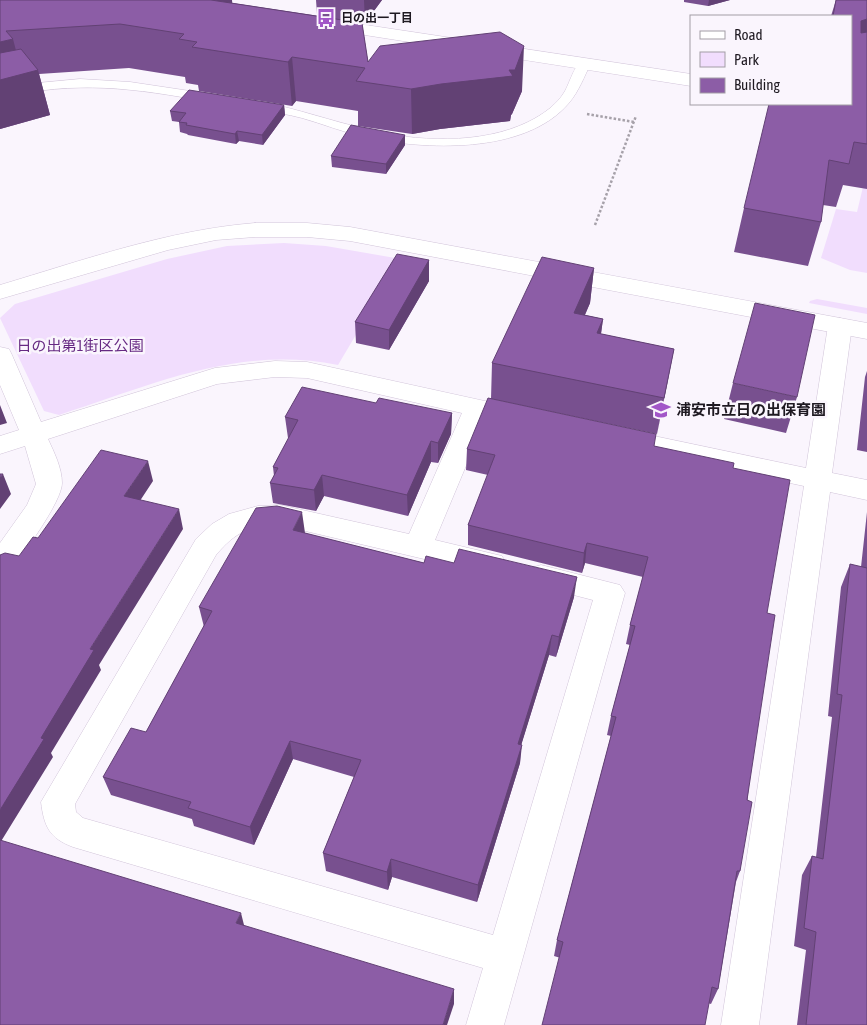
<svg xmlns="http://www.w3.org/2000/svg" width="867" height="1025" font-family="'Asap Condensed','Noto Sans JP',sans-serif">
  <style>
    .green { fill: #f1ddfd }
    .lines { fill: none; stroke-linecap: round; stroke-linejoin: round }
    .lane-casing { stroke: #d1c4d9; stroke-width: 1 }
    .street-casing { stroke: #d1c4d9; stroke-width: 1 }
    .secondary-casing { stroke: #d1c4d9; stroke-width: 1 }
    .path { stroke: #a6a1a9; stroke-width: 2.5; stroke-dasharray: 2.5 2; stroke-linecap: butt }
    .lane { fill: #fff; fill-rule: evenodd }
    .street { fill: #fff; fill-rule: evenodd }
    .secondary { fill: #fff; fill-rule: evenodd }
    .wall { fill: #78508f }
    .shaded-wall { fill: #624174 }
    .building { fill: #8c5da6; stroke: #624174 }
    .labels { text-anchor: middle; stroke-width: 5; stroke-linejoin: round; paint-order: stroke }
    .far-poi-label { font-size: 12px; font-weight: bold; fill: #1e1921; stroke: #faf5fd; text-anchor: start }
    .park-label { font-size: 15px; fill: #662983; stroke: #faf5fd }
    .poi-label { font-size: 15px; font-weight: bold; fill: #1e1921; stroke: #faf5fd; text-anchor: start }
  </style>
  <rect width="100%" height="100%" fill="#faf5fd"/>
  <path class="green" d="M867 170V273L850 270 821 258 836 209 857 212Z
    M284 243 326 246 401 259 338 365C238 345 152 385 59 415L44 411 0 318 15 304 167 259 227 246Z
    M817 299 867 308V314L809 303 810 301Z"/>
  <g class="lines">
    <g class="lane-casing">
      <path id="lane" d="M585 59 591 63C584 77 579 91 569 103 525 155 424 150 364 137 343 132 323 124 302 118 287 114 272 112 258 109L256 106 262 102C298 109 331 121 366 129 415 142 481 145 528 122 542 115 557 105 565 91 570 82 575 62 585 59Z
        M80 79 130 82 210 94 216 98 210 102C133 88 77 80 0 98V90L27 84Z"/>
    </g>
    <g class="street-casing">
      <path id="street" d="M840 318 848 321 852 326 832 473 867 480V500L830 492 759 1025H721L804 486 616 446 607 443 603 437 607 431 616 428 806 468 828 326 832 321Z
        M0 347 9 349 12 355 41 422 215 368 275 361 307 362 530 411 534 417 530 423 521 426 486 418 435 540 502 556 506 564 502 572 492 575 280 525C250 526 236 531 216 555L75 804 76 812 83 818 493 935 593 600 531 584 527 576 531 568 541 565 620 585 625 593 504 1025H466L483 968 73 847C49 838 44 826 41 802L196 539 212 524 229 514 258 506 280 505 409 534 462 413 307 378 275 377 217 384 48 439C54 452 62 468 62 483 62 502 22 555 10 573L0 576V543L27 505 36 484 25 446 0 454V436L19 430 0 385Z"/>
    </g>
    <g class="secondary-casing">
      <path id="secondary" d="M326 19 691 74V86L320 28 317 24 320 20Z
        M255 223H307L350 227 867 323V339L350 241 307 237H255L216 240 168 250 0 299V285C84 260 168 230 255 223Z"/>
    </g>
    <path class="path" d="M587 114 634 122
      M595 225 636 116"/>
    <use href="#lane" class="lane"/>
    <use href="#street" class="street"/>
    <use href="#secondary" class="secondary"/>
  </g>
  <path class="wall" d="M0 0 232 3 319 16 317 14 316 0H314H382L365 23H362L368 62 522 91 512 114 511 115 510 121 440 129 412 134 358 126V111L296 101 292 106 199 91 198 85 186 83 185 77 129 68 39 74 50 115 0 129Z
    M684 0H730L708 6 684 2Z
    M836 0H867V189L843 185 836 207 823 205 821 222 808 266 734 252 744 208 851 104V16H831Z
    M284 105 285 115 263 145 239 141 236 144 188 135 187 134 180 132 179 122 172 121 170 111Z
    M405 135V145L386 174 332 167 331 156Z
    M429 260V281L389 350 356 343 355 322Z
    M594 268 590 303 585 315 603 319 601 334 674 349 657 434 491 399 492 363Z
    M867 371V452L857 450 865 377Z
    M733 383 797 397 786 433 724 419Z
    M376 403 452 413 451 434 438 463 431 462 408 516 324 496 316 511 273 503 270 483 274 476 273 467 289 438H288L285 417Z
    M654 446 733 468 767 613 740 871 736 882 718 989 711 1004 554 956 557 940 611 736 607 735 611 716 630 645 626 644 630 625 643 577 585 563 582 573 468 545V525L488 475 466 470 467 449Z
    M867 512V1025H797L806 950 794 946 802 875 812 856 816 857 832 717 828 716 841 587 850 564 861 567Z
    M304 533 424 563 574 597 556 657 549 655 521 745 520 763 477 902 392 877 388 890 326 871 323 853 354 777 293 759 254 845 194 826 192 819 111 795 103 777 146 732 204 627 199 607Z"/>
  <path class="shaded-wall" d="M209 0H232L234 22Z
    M364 0H382L365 23Z
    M709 0H730L708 6Z
    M867 19V57L851 62 861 21Z
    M13 39 22 74 38 70 50 115 0 129V42Z
    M524 46 522 91 512 114 511 115 510 121 440 129 412 134 411 89 509 70Z
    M292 57 296 101 292 106 288 62Z
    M284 105 285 115 263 145 262 135Z
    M237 131 239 141 236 144 235 134Z
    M405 135V145L386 174V164Z
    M429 260V281L389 350V330Z
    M594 268 590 303 570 348 574 313Z
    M603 319 598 354 597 333Z
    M674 349 667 385 657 434 664 398Z
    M0 405 7 423 0 425Z
    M452 413 451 434 438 463V443Z
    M431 441V462L408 516 407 495Z
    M148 461 153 481 130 516 124 496Z
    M3 474 11 494 0 509V478Z
    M322 475 324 496 316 511 314 490Z
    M179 509 183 529 99 665 101 670 51 753 53 757 0 843V810L90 649Z
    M302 512 305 533 295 551 293 530Z
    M587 543 585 563 582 573 584 553Z
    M577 577 574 597 556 657 559 637Z
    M552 635 549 655 516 762 518 744Z
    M290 741 293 759 254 845 250 827Z
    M522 745 520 763 477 902 478 885Z
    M391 859 392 877 388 890 387 872Z
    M241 913 245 929 236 923Z
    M454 989V1004L447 1025H443Z"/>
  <path class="building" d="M0 0H211L362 23 368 62 380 46 500 32 524 46 515 70H509L513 76 441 84 411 89 356 81 365 68 292 57 288 62 192 47 197 42 179 39 184 34 120 24 6 31 13 39 0 42Z
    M836 0H867V19L861 21V33L867 32V144L854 142 849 164 829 160 821 222 744 208 769 104H851V16H833Z
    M21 49 38 70 0 80V53Z
    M189 90 284 105 262 135 237 131 235 134 186 125 187 123 179 122 186 113 170 111Z
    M351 125 405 135 386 164 331 156Z
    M397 254 429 260 389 330 355 322Z
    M542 257 594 268 574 313 603 319 597 333 674 349 664 398 492 363Z
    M755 303 815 315 797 397 733 383Z
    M302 387 376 403 379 398 452 413 438 443 431 441 407 495 322 475 314 490 270 483 278 468 273 467 298 420 285 417Z
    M488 398 656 434 654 446 734 463 733 468 790 480 767 613 775 615 747 800 752 802 740 871H737L718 989 712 987 705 1025H542L563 942 557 940 616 717 611 716 635 626 630 625 648 557 587 543 584 553 468 525 495 455 467 449Z
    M101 450 148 461 124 496 179 509 90 649 94 650 41 738 44 739 0 810V555L5 553 19 556 33 537 38 538Z
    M0 474H3L0 478Z
    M277 506 302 512 293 530 424 563 426 556 454 563 459 549 577 577 559 637 552 635 518 744 522 745 478 885 391 859 387 872 323 853 361 760 290 741 250 827 188 808 191 802 103 777 131 728 146 732 212 611 199 607 256 508Z
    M850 564 867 568V1025H806L816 932 804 928 812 856 823 859 842 695 837 694Z
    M0 840 241 913 236 923 454 989 443 1025H0Z"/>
  <defs>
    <g id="bus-bare" transform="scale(1.5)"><path d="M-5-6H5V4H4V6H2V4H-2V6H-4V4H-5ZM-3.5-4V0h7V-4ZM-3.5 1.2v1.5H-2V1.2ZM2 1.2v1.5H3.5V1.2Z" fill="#a256c8" stroke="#faf5fd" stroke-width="2.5" paint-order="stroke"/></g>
    <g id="school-bare" transform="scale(1.5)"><path d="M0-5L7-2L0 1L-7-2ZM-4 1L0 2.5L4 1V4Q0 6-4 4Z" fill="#a256c8" stroke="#faf5fd" stroke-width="2.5" paint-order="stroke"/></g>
  </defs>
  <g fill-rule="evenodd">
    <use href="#bus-bare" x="326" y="18"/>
    <use href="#school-bare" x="661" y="410"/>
  </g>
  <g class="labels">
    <g class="far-poi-label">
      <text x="341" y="22">日の出一丁目</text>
    </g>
    <g class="park-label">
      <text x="80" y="351">日の出第1街区公園</text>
    </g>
    <g class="poi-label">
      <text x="676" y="415">浦安市立日の出保育園</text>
    </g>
  </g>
  <rect x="690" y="15" width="162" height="90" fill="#faf5fd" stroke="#a29da5"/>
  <rect x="700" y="31" width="25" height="8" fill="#ffffff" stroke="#a29da5"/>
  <text x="734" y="40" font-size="15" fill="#1e1921">Road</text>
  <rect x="700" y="52" width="25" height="15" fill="#f1ddfd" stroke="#a29da5"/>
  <text x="734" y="65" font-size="15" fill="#1e1921">Park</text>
  <rect x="700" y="78" width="25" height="15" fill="#8c5da6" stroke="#a29da5"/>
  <text x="734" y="90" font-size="15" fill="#1e1921">Building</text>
</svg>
